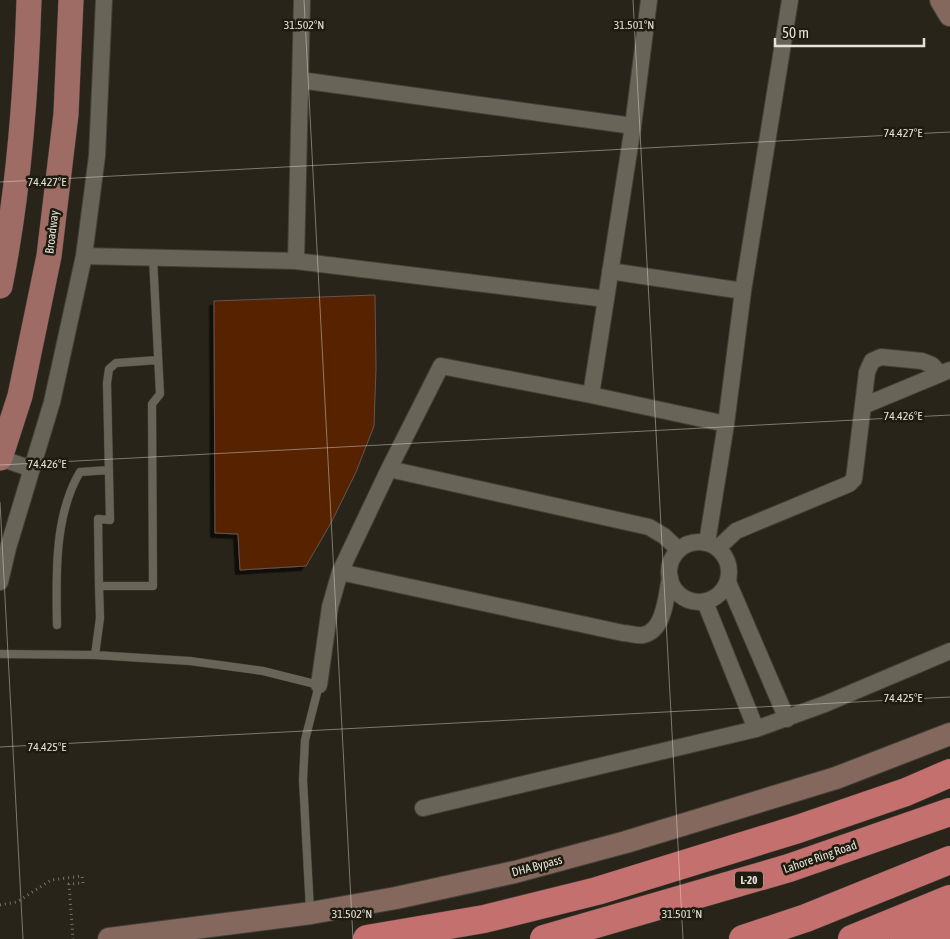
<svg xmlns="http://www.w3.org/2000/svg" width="950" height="939" font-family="'Asap Condensed',sans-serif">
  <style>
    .building { fill: #572104; stroke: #63554f; filter: url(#shadow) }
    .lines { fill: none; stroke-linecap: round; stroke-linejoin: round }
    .service-casing { stroke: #444037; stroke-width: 9 }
    .minor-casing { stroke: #444037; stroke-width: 18 }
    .secondary-casing { stroke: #444037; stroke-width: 24 }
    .primary-casing { stroke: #444037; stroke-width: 26 }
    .motorway-casing { stroke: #444037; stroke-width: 29 }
    .path { stroke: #767369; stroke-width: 3; stroke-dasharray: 1 4; stroke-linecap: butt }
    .service { stroke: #686457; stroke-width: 8 }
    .minor { stroke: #686457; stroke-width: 16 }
    .secondary { stroke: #84685e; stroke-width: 22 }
    .primary { stroke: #9f6b65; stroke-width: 25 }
    .motorway { stroke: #c4706f; stroke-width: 28 }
    .ticks { fill: none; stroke: #e4e2da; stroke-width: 1; stroke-opacity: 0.45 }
    .labels { text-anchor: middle; stroke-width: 5; stroke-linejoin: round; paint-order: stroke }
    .shield { fill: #1e1b0f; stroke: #a9a69d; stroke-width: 1 }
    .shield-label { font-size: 11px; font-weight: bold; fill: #e4e2da }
    .street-label { font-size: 12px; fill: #e4e2da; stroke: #1e1b0f }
    .ticks-label { font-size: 12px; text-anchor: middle; fill: #e4e2da; stroke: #1e1b0f; stroke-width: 5; stroke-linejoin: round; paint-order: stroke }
  </style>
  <defs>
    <filter id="shadow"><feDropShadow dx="-4.5" dy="4.5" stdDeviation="0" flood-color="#0009"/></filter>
  </defs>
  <rect width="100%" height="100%" fill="#282419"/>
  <path class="building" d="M375 295 376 368 374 426 356 472 332 521 306 566 240 570 238 534 215 533 214 301Z"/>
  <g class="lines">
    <g class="service-casing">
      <path id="service" d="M153 258 160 394 152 404 153 586H99L98 519 110 520 107 383 109 369 116 363 158 360
        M57 625C56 577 54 515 80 472L109 470
        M0 654 95 655 100 618 99 586
        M95 655 190 661 263 671 319 685 305 740 303 780 310 911"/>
    </g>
    <g class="minor-casing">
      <path id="minor" d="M300 80 633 126
        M84 256 296 261 606 299
        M296 261 302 0
        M610 271 743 291 790 0
        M591 395 726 424
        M863 406 940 374
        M0 458 32 469
        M389 469 649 527 664 536 679 550
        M669 572a30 30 0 1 1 60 0a30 30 0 1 1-60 0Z
        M707 543 726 424 743 291
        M718 548 736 531 849 484 854 479 867 372 872 361 881 357 922 361 932 365 940 374 950 370
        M340 572 623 633C629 633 637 636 643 635 665 631 666 595 670 578
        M0 582 8 548 52 402 84 256 97 156 104 0
        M728 582 787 719
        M705 602 756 729
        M319 685 330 607 340 572 389 469 441 366 591 395 633 126 649 0
        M423 808 756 729 825 704 950 651"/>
    </g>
    <g class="secondary-casing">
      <path id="secondary" d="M941 0 950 15
        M109 939 311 913 396 898 515 872 626 842 836 778 950 734"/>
    </g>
    <g class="primary-casing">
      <path id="primary" d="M0 286C19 192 26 95 29 0
        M0 458 20 396 49 256 66 114 71 0"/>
    </g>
    <g class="motorway-casing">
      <path id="motorway" d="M367 939 484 919 597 891 798 829 906 792 950 773
        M544 939 789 868 950 812
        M743 939 806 918 950 860
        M852 939 950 899
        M904 939 950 928"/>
    </g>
    <path class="path" d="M0 905 17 902 51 880 82 876 83 883 69 884 73 939"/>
    <use href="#service" class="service"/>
    <use href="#minor" class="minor"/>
    <use href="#secondary" class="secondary"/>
    <use href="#primary" class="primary"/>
    <use href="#motorway" class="motorway"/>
  </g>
  <path class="ticks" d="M304 0 353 939M633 0 683 939M0 182 950 132M0 465 950 415M0 502 23 939M0 747 950 697"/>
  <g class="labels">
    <rect class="shield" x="735" y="871.5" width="28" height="17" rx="4"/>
    <g class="shield-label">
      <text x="749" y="884">L-20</text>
    </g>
    <g class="street-label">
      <text transform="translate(52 232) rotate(-83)" y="4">Broadway</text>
      <text transform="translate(820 857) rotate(-19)" y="4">Lahore Ring Road</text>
      <text transform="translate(537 866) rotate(-15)" y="4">DHA Bypass</text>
    </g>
  </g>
  <g class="ticks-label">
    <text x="304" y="29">31.502°N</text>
    <text x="634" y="29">31.501°N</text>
    <text x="903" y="137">74.427°E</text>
    <text x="47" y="186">74.427°E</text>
    <text x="903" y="420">74.426°E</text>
    <text x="47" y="468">74.426°E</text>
    <text x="903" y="702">74.425°E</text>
    <text x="47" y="751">74.425°E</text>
    <text x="352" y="918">31.502°N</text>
    <text x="682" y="918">31.501°N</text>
  </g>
  <path d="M775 38v8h149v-8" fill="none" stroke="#e4e2da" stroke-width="2.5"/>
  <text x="782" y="38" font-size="15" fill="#e4e2da" stroke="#1e1b0f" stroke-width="4" paint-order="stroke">50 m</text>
</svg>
